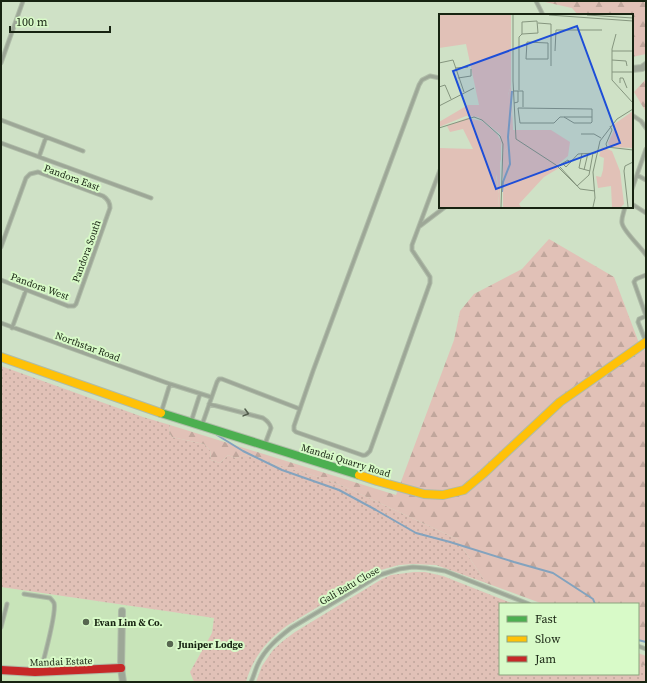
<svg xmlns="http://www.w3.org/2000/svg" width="647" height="683" font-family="'Source Serif 4',serif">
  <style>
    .built { fill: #c8e4b9 }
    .grass { fill: url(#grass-dots) }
    .forest { fill: url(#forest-firs) }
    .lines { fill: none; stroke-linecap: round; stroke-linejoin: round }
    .stream { stroke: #83a3be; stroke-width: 2 }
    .lane-casing { stroke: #afbca8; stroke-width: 5 }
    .street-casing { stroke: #afbca8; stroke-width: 8 }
    .fast-casing { stroke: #afbca8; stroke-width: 10 }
    .slow-casing { stroke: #afbca8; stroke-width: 10 }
    .jam-casing { stroke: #afbca8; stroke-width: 10 }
    .lane { stroke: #9da797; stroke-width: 3 }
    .street { stroke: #9da797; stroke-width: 6 }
    .fast { stroke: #4caf50; stroke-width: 8 }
    .slow { stroke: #ffc107; stroke-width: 8 }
    .jam { stroke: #c62828; stroke-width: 8 }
    .oneway { stroke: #535e4d }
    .poi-dot { fill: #576650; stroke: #d8fac8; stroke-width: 1.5 }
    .labels { text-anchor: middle; stroke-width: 4; stroke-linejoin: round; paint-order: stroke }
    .street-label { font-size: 10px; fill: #172311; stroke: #d8fac8 }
    .poi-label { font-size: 10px; font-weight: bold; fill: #172311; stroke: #d8fac8; text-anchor: start }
    .inset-river { fill: none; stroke: #83a3be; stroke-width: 2 }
    .inset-road { fill: none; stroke: #85957e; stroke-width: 1 }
    .view { fill: #1d4ed8; fill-opacity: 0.15; stroke: #1d4ed8; stroke-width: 2 }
    .inset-edge { fill: none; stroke: #172311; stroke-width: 2 }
  </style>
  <defs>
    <pattern id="grass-dots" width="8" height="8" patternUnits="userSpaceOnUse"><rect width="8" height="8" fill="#e1c1b7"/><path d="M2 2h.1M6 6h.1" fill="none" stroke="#c0a69c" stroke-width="1.8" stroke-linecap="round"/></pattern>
    <pattern id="forest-firs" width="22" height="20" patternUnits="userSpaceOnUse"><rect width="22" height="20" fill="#e1c1b7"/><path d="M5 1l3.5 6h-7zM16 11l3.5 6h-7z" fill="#c0a69c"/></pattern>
  </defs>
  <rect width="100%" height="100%" fill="#cfe1c6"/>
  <path class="built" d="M1 587 214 618 212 633 190 672 194 682H1Z"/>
  <path class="grass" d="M1 366 143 417 170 425 169 432 172 437 204 444 210 450 211 460 220 463 228 455 236 458 244 455 319 477 343 486 457 539 486 583 436 565 413 564 399 565 377 571 288 625C267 640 253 657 246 682H194L190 672 212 633 214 618 1 587Z
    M414 572H425L443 576 511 603V604H500V674H638V664L646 666V682H256L262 666 273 650 283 641 295 632 382 579 391 575Z"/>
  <path class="forest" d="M545 1H646V54L632 57V15H578L572 8 545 2Z
    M646 79V112L634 92Z
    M549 239 614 277 642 351 646 349V642L638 639V604H543L486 583 457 539 343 486 319 477 244 455 236 458 228 455 220 463 211 460 210 450 204 444 172 437 169 432 170 425 396 495 454 340 460 311 474 294 522 269Z
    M638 653 646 656V666L638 664Z"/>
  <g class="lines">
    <path class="stream" d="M217 435 243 451 282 470 339 490 376 510 416 533 450 542 514 562 553 573 593 599 595 604
      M638 640 646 642"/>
    <g class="lane-casing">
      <path id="lane" d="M536 1 543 15
        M1 63 23 1
        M440 78 430 76 422 80 419 85 313 371 294 426V430L296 432 362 455C366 456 367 454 370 451L430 283V277L412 250V245L440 170
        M632 115 641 121 646 128
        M1 120 83 151
        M1 143 151 198
        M39 157 46 137
        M637 175 646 180
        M632 189 646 149
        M632 204 646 213
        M625 207C624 212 621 218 622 223 623 231 641 247 646 255
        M420 226 445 207
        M1 247 26 178 30 174 38 172 103 196C108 199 110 202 110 208L76 304 74 306H68L1 280
        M646 316 634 282 636 279 646 275
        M646 316 639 319 638 322 646 342
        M1 323 170 384 211 397
        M12 328 26 290
        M209 404 263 418C266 420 270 423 271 428L265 444
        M161 413 170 384
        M191 422 200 394
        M202 425 217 382 219 379H222L300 409
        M24 594 50 598C52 600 53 601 54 603 57 612 44 658 41 670
        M1 627 7 604
        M638 646 646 649
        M251 682C254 676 255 670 258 664 265 649 278 638 291 628L380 575 399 569 413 567 426 568 445 571 529 604"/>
    </g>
    <g class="street-casing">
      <path id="street" d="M632 69 642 68 646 65
        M122 611 121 668 123 682"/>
    </g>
    <g class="fast-casing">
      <path id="fast" d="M161 413 359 475"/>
    </g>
    <g class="slow-casing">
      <path id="slow" d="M1 357 161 413
        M359 475 377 481 424 494 443 495 464 490 483 474 560 402 646 342"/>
    </g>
    <g class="jam-casing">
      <path id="jam" d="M1 670 35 672 121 668"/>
    </g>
    <use href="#lane" class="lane"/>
    <use href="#street" class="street"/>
    <use href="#fast" class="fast"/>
    <use href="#slow" class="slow"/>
    <use href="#jam" class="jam"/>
  </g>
  <defs><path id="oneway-chevron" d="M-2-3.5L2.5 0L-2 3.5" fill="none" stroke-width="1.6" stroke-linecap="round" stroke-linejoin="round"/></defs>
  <use class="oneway" href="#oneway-chevron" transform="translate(246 413) rotate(15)"/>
  <g class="poi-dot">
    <circle cx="86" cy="622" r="4"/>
    <circle cx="170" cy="644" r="4"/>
  </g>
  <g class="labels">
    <g class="street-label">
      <text transform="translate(72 177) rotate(20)" y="4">Pandora East</text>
      <text transform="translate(86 251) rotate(-70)" y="4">Pandora South</text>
      <text transform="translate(40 286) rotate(20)" y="4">Pandora West</text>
      <text transform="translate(88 346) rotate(20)" y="4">Northstar Road</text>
      <text transform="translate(346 460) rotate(17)" y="4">Mandai Quarry Road</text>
      <text transform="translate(349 585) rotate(-30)" y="4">Gali Batu Close</text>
      <text transform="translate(61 661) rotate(-2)" y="4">Mandai Estate</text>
    </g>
    <g class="poi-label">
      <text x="94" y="626">Evan Lim &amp; Co.</text>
      <text x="178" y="648">Juniper Lodge</text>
    </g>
  </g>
  <g transform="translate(439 14)">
    <rect width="194" height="194" fill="#cfe1c6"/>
    <path d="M0 1H72V71L69 81 71 86 73 106 70 131 64 139 61 120 39 103 27 102 0 113V108L29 91H40L27 30 0 34ZM28 104 43 107 58 120 62 127V145L57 163 60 180 59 193H0V134L34 135 24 115 11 118 8 112Z" fill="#e1c1b7"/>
    <path d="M72 71 74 116H112L131 128 129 142 117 152 120 154 105 163 80 190 82 193H64V139L70 131 73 101 69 81ZM194 97V134L171 133 169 129 175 116 174 111ZM163 133 173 137 181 157 185 190 182 193H173L172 172 159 174 157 162 162 163 164 156 165 144 160 142ZM61 145V193H59L60 180 57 158Z" fill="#e1c1b7"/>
    <path class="inset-river" d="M63 178 64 168 71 150 69 123 73 77"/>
    <path class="inset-road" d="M74 1V67L77 125 117 151 138 172M110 1 194 7M148 1 194 4M83 8 98 7 99 19 83 20ZM99 9 112 10V52M177 20 173 35V66L194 89M88 28 109 29V45H87ZM116 37 117 16H163M173 37H193M173 46 187 47 188 52M0 49 14 46 25 78M16 54 29 53M173 58H194M194 58V34M19 64 32 62V55M181 69V64H184L188 74M0 73 6 71 12 85M80 76V23L83 20M74 77H84V93M75 89 79 88V77M0 92 35 74M125 103 135 109H152L153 108V95L79 94 81 109H115L121 103H153M171 112 173 116 167 130 168 133 194 136M0 114 35 103 43 106 61 122 64 130 62 193M142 120H155L162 124M143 139 140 154 151 157M124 150 127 153 139 140 157 139M119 152 129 146 132 149M121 153 141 175 156 177M145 156 149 139M138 172 150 161 154 139M154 193 156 184 154 158 161 127 178 105 194 95M189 193 185 157 186 152 194 148"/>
    <path class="view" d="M138 12 181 129 57 175 14 57Z"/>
    <rect width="194" height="194" class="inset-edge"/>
  </g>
  <rect width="647" height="683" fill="none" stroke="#172311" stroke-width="4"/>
  <rect x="499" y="603" width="140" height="72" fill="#d8fac8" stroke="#8ba47f"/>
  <rect x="507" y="616" width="20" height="6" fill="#4caf50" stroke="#8ba47f"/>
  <text x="535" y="623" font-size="12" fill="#172311">Fast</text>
  <rect x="507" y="636" width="20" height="6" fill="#ffc107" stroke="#8ba47f"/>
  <text x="535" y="643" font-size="12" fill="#172311">Slow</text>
  <rect x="507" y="656" width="20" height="6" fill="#c62828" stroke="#8ba47f"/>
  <text x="535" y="663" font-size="12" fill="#172311">Jam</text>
  <path d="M10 26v6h100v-6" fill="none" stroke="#172311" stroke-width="2"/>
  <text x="16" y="26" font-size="12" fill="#172311" stroke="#d8fac8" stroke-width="3" paint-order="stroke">100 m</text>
</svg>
